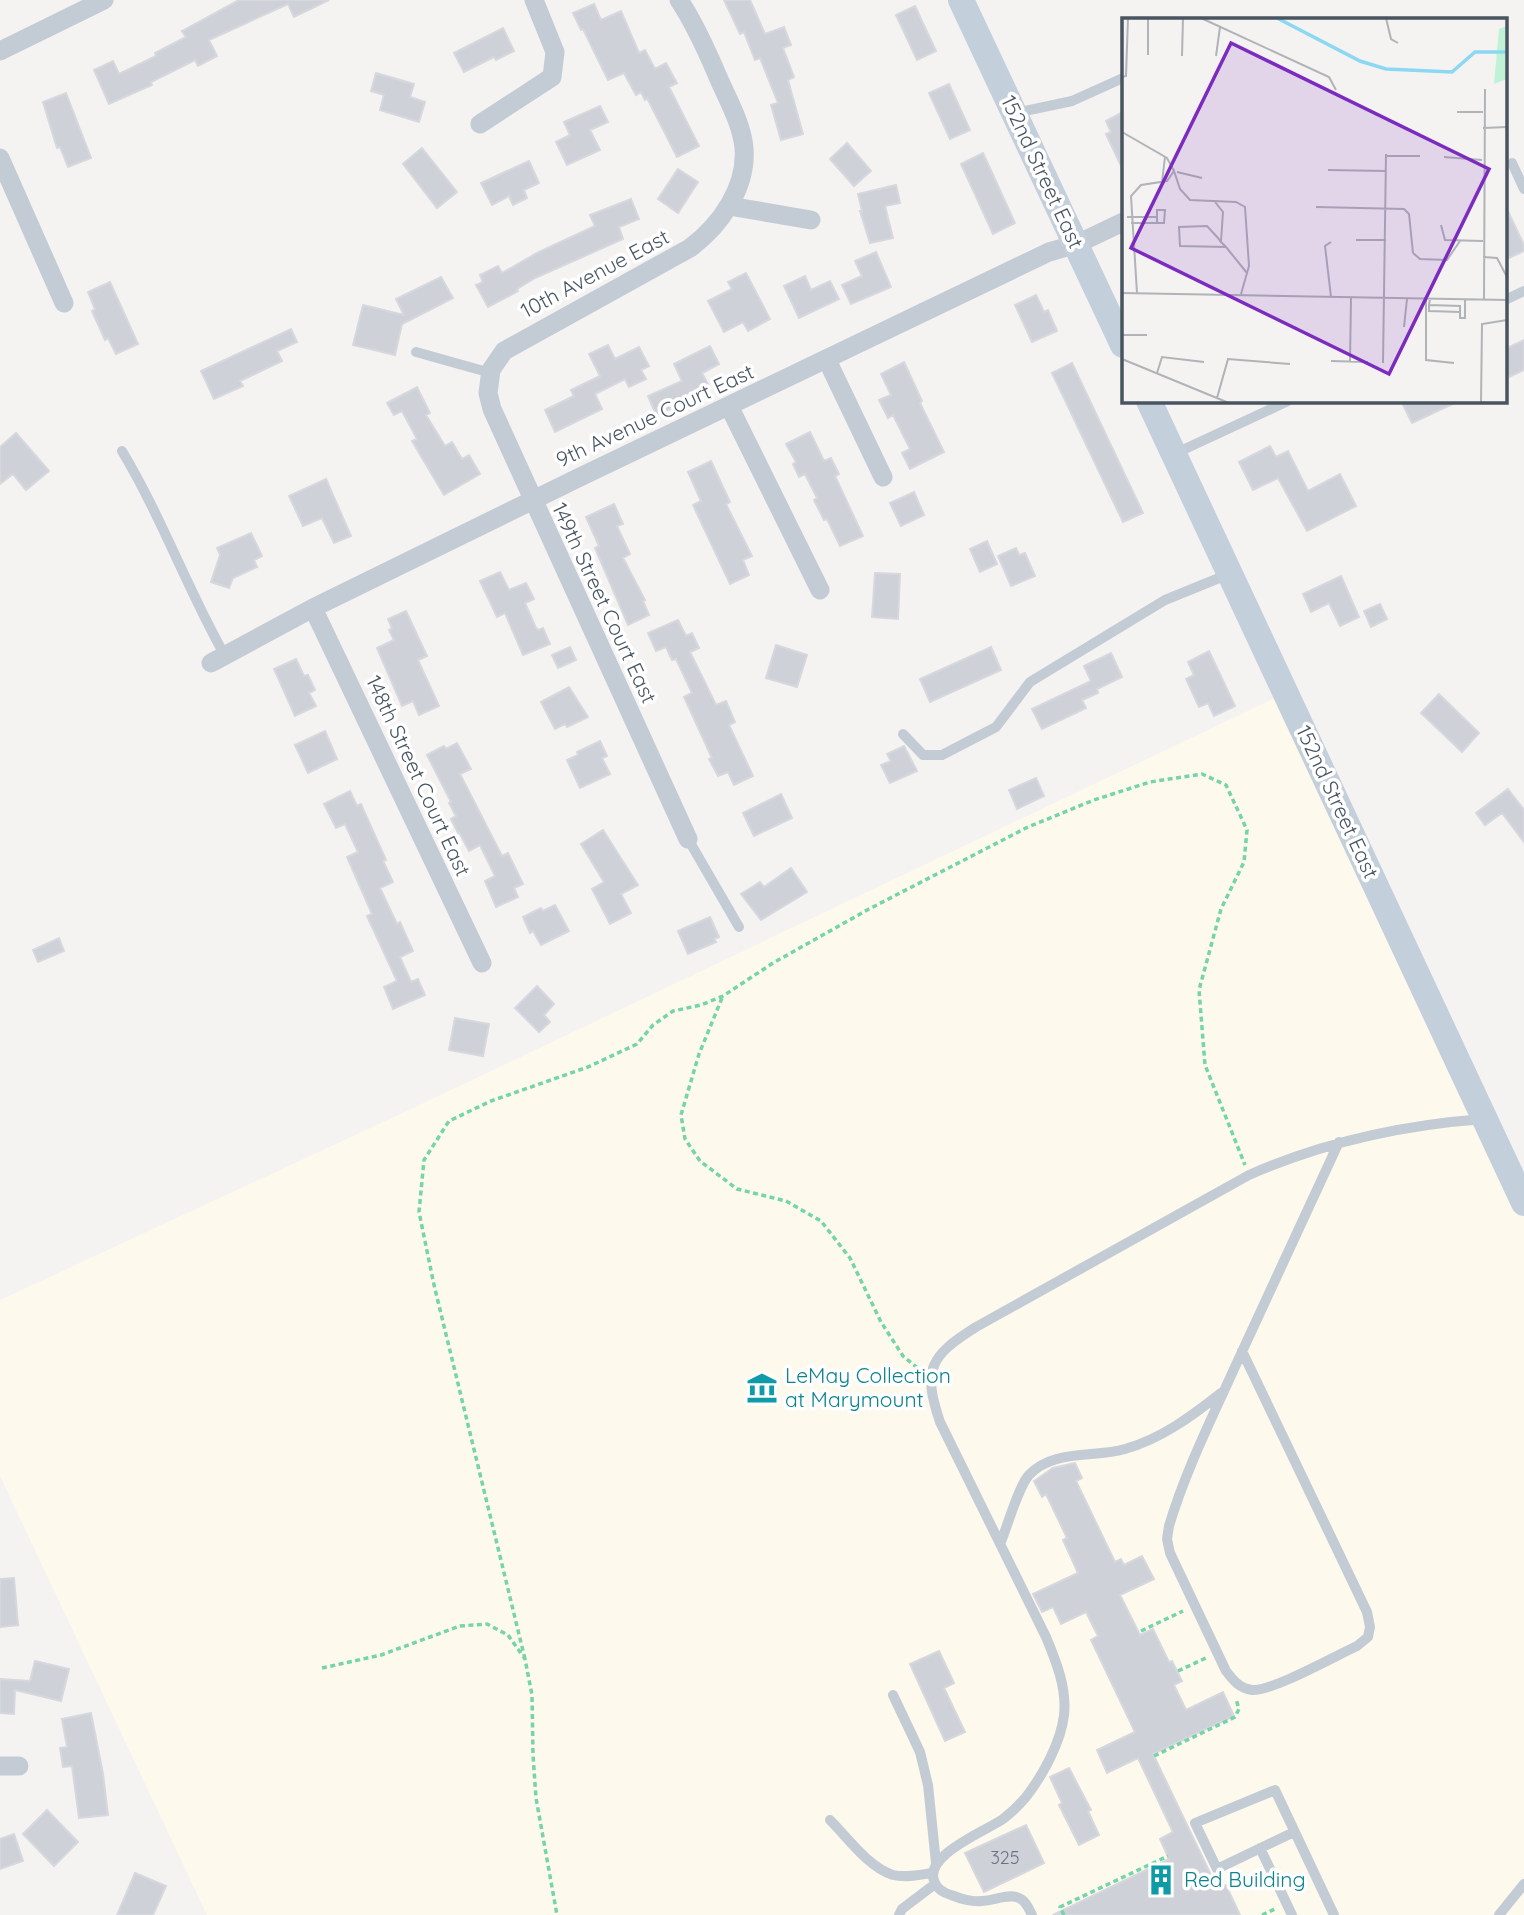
<svg xmlns="http://www.w3.org/2000/svg" width="1524" height="1915" font-family="Quicksand,sans-serif">
  <style>
    .commercial { fill: #fef9ed }
    .building { fill: #ced1d7; stroke: #d6d8de; stroke-width: 2 }
    .lines { fill: none; stroke-linecap: round; stroke-linejoin: round }
    .path { stroke: #75d4a9; stroke-width: 3.5; stroke-dasharray: 5 3.5; stroke-linecap: butt }
    .lane { stroke: #c3ccd4; stroke-width: 10 }
    .street { stroke: #c3ccd4; stroke-width: 19 }
    .secondary { stroke: #c4cfdc; stroke-width: 26 }
    .labels { text-anchor: middle; stroke-width: 7; stroke-linejoin: round; paint-order: stroke }
    .number-label { font-size: 18px; fill: #6a747e }
    .street-label { font-size: 21px; fill: #485561; stroke: #fff }
    .culture-label { font-size: 21px; fill: #0d838f; stroke: #fff; text-anchor: start }
    .inset-river { fill: none; stroke: #8bd8f2; stroke-width: 3.5 }
    .inset-road { fill: none; stroke: #b0b3b8; stroke-width: 2 }
    .view { fill: #7b2cbf; fill-opacity: 0.15; stroke: #7b2cbf; stroke-width: 3.5 }
    .inset-edge { fill: none; stroke: #485561; stroke-width: 3.5 }
  </style>
  <rect width="100%" height="100%" fill="#f5f2f2"/>
  <path class="commercial" d="M1287 695 1524 1203V1915H207L0 1476V1300L407 1111 1273 699Z"/>
  <path class="building" d="M239 0H329L294 17 288 4 209 40 217 56 198 66 195 60 151 82 152 85 109 104 94 70 113 61 119 74 156 56 155 53 186 37 182 31Z
    M724 0H750L765 34 784 27 791 45 783 48 794 77 788 80 803 134 781 140 771 105 778 103 760 58 755 60 744 32 740 34Z
    M594 4 601 20 621 11 639 53 645 50 655 69 666 63 677 83 669 87 699 146 677 157 647 98 645 100 641 92 636 95 624 73 608 80 583 29 581 30 573 13Z
    M915 6 936 51 917 60 896 15Z
    M503 28 514 51 496 60 494 57 464 72 454 53Z
    M376 73 414 84 410 97 425 102 419 122 380 110 384 95 371 91Z
    M949 84 970 130 950 139 929 93Z
    M66 93 91 158 68 167 60 147 57 148 43 102Z
    M600 106 608 122 590 130 600 150 567 165 556 142 570 135 564 122Z
    M1123 112V170L1106 134 1111 132 1106 121Z
    M847 143 871 171 854 186 830 159Z
    M422 148 457 192 437 208 403 164Z
    M983 153 1015 223 993 234 961 164Z
    M529 161 539 183 524 190 527 198 513 205 509 196 492 205 481 183Z
    M678 169 698 182 678 213 658 199Z
    M896 185 900 203 885 206 893 238 870 243 860 211H862L858 194Z
    M631 199 639 219 619 227 623 239 535 278 517 289 518 291 488 307 476 285 483 282 480 275 498 266 502 273 537 253 595 226 590 215Z
    M1505 205 1524 245V251L1509 258 1505 248Z
    M876 252 891 287 851 304 842 285 862 276 855 261Z
    M746 273 770 319 748 331 743 322 724 332 708 301 732 289 728 282Z
    M805 276 811 290 830 281 839 299 799 318 784 286Z
    M441 277 453 298 402 324 395 355 353 345 363 305 404 315 396 299Z
    M110 282 138 344 116 354 108 338 105 340 92 311 95 309 88 292Z
    M1036 295 1044 312 1048 310 1057 331 1032 342 1015 305Z
    M291 329 297 342 277 351 282 361 240 381 243 386 214 399 201 371Z
    M1524 340V370L1505 379V349Z
    M608 345 615 359 639 347 649 366 641 370 646 379 629 387 625 379 595 394 602 409 555 432 545 410 574 396 571 390 600 376 589 354Z
    M710 346 719 364 702 373 708 384 673 402 675 407 656 415 648 396 682 381 674 364Z
    M904 362 922 401 920 403 944 452 910 469 902 453 910 449 893 415 888 418 879 400 891 395 881 374Z
    M1072 363 1143 513 1123 522 1052 373Z
    M417 387 430 413 426 415 445 446 452 442 462 459 469 455 480 474 444 495 412 441 417 439 402 411 394 415 387 403Z
    M1401 401H1459L1412 423Z
    M810 432 824 461 831 458 839 474 835 476 863 536 840 546 827 519 824 520 814 500 817 498 805 474 799 477 793 464 796 462 786 444Z
    M16 433 49 471 26 490 13 474 0 484V447Z
    M1270 446 1276 457 1288 451 1308 491 1340 474 1356 506 1307 531 1278 478 1253 490 1239 462Z
    M711 461 730 502 726 504 752 556 743 560 749 575 730 584 693 505 701 501 688 472Z
    M326 479 351 536 334 543 322 518 303 526 289 496Z
    M914 492 924 515 901 526 890 503Z
    M614 504 623 524 617 526 630 554 623 558 645 600 643 601 649 615 628 625 595 548 599 546 586 517Z
    M251 533 262 556 254 560 257 567 233 578 229 588 211 582 220 555 217 548Z
    M987 541 997 564 980 572 970 549Z
    M1016 548 1019 555 1025 553 1035 576 1011 586 998 556Z
    M500 572 509 590 526 583 534 599 525 603 536 628 539 630 543 628 550 644 523 655 505 613 497 617 480 581Z
    M875 573 900 574 898 619 872 617Z
    M1341 576 1359 617 1340 626 1329 603 1311 612 1303 594Z
    M1380 604 1387 619 1371 627 1364 611Z
    M406 611 427 656 418 660 439 706 419 715 413 701 402 706 377 648 394 640 389 630 392 628 388 619Z
    M678 620 686 636 692 633 699 648 690 652 716 705 726 701 735 722 729 725 753 776 734 785 728 772 718 776 709 759 712 758 684 697 692 693 676 659 672 660 666 647 656 651 648 633Z
    M776 645 807 655 797 687 766 678Z
    M570 647 576 660 558 668 552 655Z
    M991 647 1001 670 930 702 920 679Z
    M1209 651 1235 706 1214 716 1208 703 1199 707 1186 679 1194 675 1188 662Z
    M1111 653 1122 677 1097 689 1098 693 1082 700 1086 708 1042 729 1032 709 1091 681 1084 666Z
    M296 659 304 676 308 675 315 690 309 693 316 706 295 716 274 669Z
    M569 687 588 717 567 727 565 724 555 729 541 702Z
    M1439 694 1479 733 1462 752 1421 713Z
    M325 731 337 759 308 773 295 745Z
    M600 741 607 756 602 758 610 774 580 788 567 760 578 755 577 752Z
    M457 743 471 769 460 774 502 856 508 853 523 884 514 888 518 897 496 907 485 881 495 876 480 845 469 851 459 832 458 833 451 819 456 816 449 803 451 802 427 755 444 746 446 749Z
    M904 746 917 771 890 783 881 765 891 761 887 754Z
    M1036 778 1044 796 1017 809 1009 790Z
    M1508 789 1524 810V842L1502 813 1485 825 1476 813Z
    M350 791 357 806 361 804 386 860 383 861 393 882 380 888 397 924 400 922 413 951 400 957 411 982 418 979 425 995 393 1009 384 987 397 981 367 916 372 914 347 857 358 852 345 824 336 828 324 804Z
    M781 794 792 818 754 836 743 813Z
    M603 830 638 885 621 894 631 913 610 924 592 889 604 882 581 844Z
    M791 868 807 892 761 920 741 894 760 882 764 887Z
    M555 905 569 931 541 945 533 931 530 933 523 917 541 908 543 911Z
    M710 917 719 937 714 939 716 942 688 954 678 931Z
    M59 938 64 951 38 962 33 950Z
    M537 986 554 1004 544 1015 550 1022 539 1032 515 1008Z
    M455 1018 489 1024 483 1056 449 1050Z
    M1075 1463 1082 1478 1076 1481 1115 1562 1121 1559 1124 1565 1142 1556 1154 1579 1120 1595 1140 1635 1153 1629 1169 1662 1172 1661 1182 1681 1174 1685 1186 1710 1223 1692 1234 1716 1153 1754 1212 1877 1215 1876 1221 1887 1226 1885 1240 1915H1053L1169 1859 1160 1839 1173 1832 1138 1758 1107 1773 1097 1750 1135 1732 1091 1640 1098 1636 1086 1612 1061 1624 1053 1607 1042 1612 1033 1594 1078 1573 1063 1540 1067 1538 1046 1494 1042 1497 1034 1481 1053 1468Z
    M14 1578 18 1625 0 1627V1579Z
    M939 1651 954 1683 944 1688 965 1732 945 1741 910 1664Z
    M35 1661 69 1669 61 1701 15 1690 14 1714 0 1713V1679L30 1681Z
    M91 1713 103 1774 108 1815 79 1818 72 1766 63 1767 60 1748 67 1747 62 1719Z
    M1069 1768 1091 1810 1088 1811 1099 1835 1079 1845 1059 1805 1062 1803 1050 1777Z
    M47 1810 78 1842 54 1866 23 1834Z
    M1026 1825 1044 1863 984 1892 965 1853Z
    M14 1834 23 1861 0 1869V1839Z
    M135 1873 166 1886 153 1915H117Z"/>
  <g class="lines">
    <path class="path" d="M722 998 699 1054 681 1115 685 1139 700 1161 737 1189 786 1201 821 1221 850 1258 881 1322 903 1356 920 1370
      M1141 1631 1183 1611
      M525 1659 434 1285 419 1212 424 1160 449 1121 491 1101 588 1067 637 1044 653 1025 673 1011 701 1005 723 996 773 963 869 909 1028 827 1094 800 1150 782 1202 774 1226 785 1247 830 1244 862 1221 909 1199 990 1205 1065 1245 1165
      M322 1668 381 1655 460 1626 487 1624 508 1635 525 1659 532 1695 533 1755 536 1798 557 1915
      M1178 1671 1208 1657
      M1154 1756 1235 1717 1239 1709 1236 1699
      M1064 1915 1060 1907 1168 1856
      M1262 1915 1277 1908"/>
    <path class="lane" d="M1015 113 1072 101 1123 78
      M1512 163 1524 189
      M1505 300 1524 291
      M416 352 491 373
      M122 451C161 516 187 588 224 654
      M1174 454 1288 401
      M903 734 923 755H942L996 727 1030 682 1165 600 1229 574
      M688 839 739 927
      M1242 1351 1367 1612 1370 1627 1368 1637 1357 1646C1337 1655 1271 1692 1252 1690 1239 1688 1233 1680 1226 1671L1170 1553 1167 1539 1169 1526C1185 1472 1211 1420 1234 1369 1269 1293 1304 1217 1339 1142
      M1000 1544C1007 1528 1018 1487 1029 1475 1053 1449 1094 1458 1125 1449 1161 1439 1192 1416 1221 1393
      M893 1695 920 1752 928 1785 936 1863
      M830 1820C848 1838 868 1867 893 1875 906 1878 919 1875 932 1873
      M1294 1832 1217 1869 1195 1823 1275 1790 1334 1915
      M1260 1848 1292 1915
      M899 1915 902 1909 935 1884
      M1032 1915C1029 1909 1026 1901 1019 1898 1008 1893 994 1901 982 1901 971 1902 962 1899 951 1895 944 1893 938 1890 935 1883 921 1856 986 1831 1003 1819 1011 1813 1020 1804 1026 1797 1043 1775 1061 1742 1064 1715 1067 1688 1056 1661 1046 1637L940 1422C922 1369 930 1356 976 1327L1249 1175C1324 1142 1402 1125 1484 1119
      M1499 1915 1524 1884"/>
    <path class="street" d="M679 0C695 24 707 51 718 77 727 98 742 124 744 148 747 187 721 225 690 248L504 351 491 370 488 393 492 409 688 839
      M0 51 104 0
      M480 124 552 77 555 52 534 0
      M0 158 64 303
      M729 206 811 220
      M827 360 883 477
      M729 406 820 590
      M313 608 482 963
      M211 663 313 608 578 478 1049 252 1077 244 1123 222
      M0 1766H19"/>
    <path class="secondary" d="M961 0 1123 345
      M1149 401 1524 1203"/>
  </g>
  <defs>
    <g id="museum-bare" transform="scale(2.415)"><path d="M0-6L6-3V-2H-6V-3ZM-5-1h2V3h-2ZM-1-1h2V3h-2ZM3-1h2V3H3ZM-6 4H6V6H-6Z" fill="#0f9aa8" stroke="#fff" stroke-width="2.5" paint-order="stroke"/></g>
    <g id="building-bare" transform="scale(2.415)"><path d="M-4-6H4V6H1V3H-1V6H-4ZM-2.5-4.3h1.7v1.8h-1.7ZM.8-4.3h1.7v1.8H.8ZM-2.5-1h1.7V.8h-1.7ZM.8-1h1.7V.8H.8Z" fill="#0f9aa8" stroke="#fff" stroke-width="2.5" paint-order="stroke"/></g>
  </defs>
  <g fill-rule="evenodd">
    <use href="#museum-bare" x="762" y="1388"/>
    <use href="#building-bare" x="1161" y="1880"/>
  </g>
  <g class="labels">
    <g class="number-label">
      <text x="1005" y="1864">325</text>
    </g>
    <g class="street-label">
      <text transform="translate(1042 172) rotate(65)" y="7">152nd Street East</text>
      <text transform="translate(595 274) rotate(-28)" y="7">10th Avenue East</text>
      <text transform="translate(655 416) rotate(-25)" y="7">9th Avenue Court East</text>
      <text transform="translate(604 603) rotate(65)" y="7">149th Street Court East</text>
      <text transform="translate(418 776) rotate(65)" y="7">148th Street Court East</text>
      <text transform="translate(1337 802) rotate(65)" y="7">152nd Street East</text>
    </g>
    <g class="culture-label">
      <text x="785" y="1383">LeMay Collection<tspan x="785" dy="24">at Marymount</tspan></text>
      <text x="1184" y="1887">Red Building</text>
    </g>
  </g>
  <g transform="translate(1122 18)">
    <rect width="385" height="385" fill="#f5f2f2"/>
    <path d="M385 8V61L372 66 377 11Z" fill="#c0f3d6"/>
    <path class="inset-river" d="M155 0 238 43 264 51 330 54 353 34H385"/>
    <path class="inset-road" d="M79 0 207 59 214 72M264 0 269 21 276 25M26 37V0M60 38 61 0M94 38 98 9M0 59 4 58 6 0M335 94H361M361 110 385 109M0 114 45 140 52 153M264 138H298M322 139 360 142M206 152 264 153M55 154 80 160M40 164 43 139M93 184 101 194 99 223M194 189 282 191 287 196 291 235M5 199H35M9 205H42L43 192H35V205M319 207 323 222 361 223M234 222H264M209 224 203 228 209 279M104 229 58 228 57 209 85 208 96 220 99 224 104 229 125 255M291 235 298 241 325 242 338 223M361 239 375 240 385 259M0 275 385 282M15 275 9 178 19 167 45 163 52 153 58 171 68 182 114 184 123 189 127 248 119 276M304 281V342L332 345M362 281 363 71M307 287 338 288V294L307 293V287L308 281M338 294V300H343V282M282 309 285 281M0 317H25M0 341 107 385M209 343 246 344M228 343 229 280M261 345 264 136M35 355 40 339 82 344M95 380 106 341 168 346M359 385 360 306 385 302"/>
    <path class="view" d="M109 25 367 151 267 356 9 230Z"/>
    <rect width="385" height="385" class="inset-edge"/>
  </g>
</svg>
